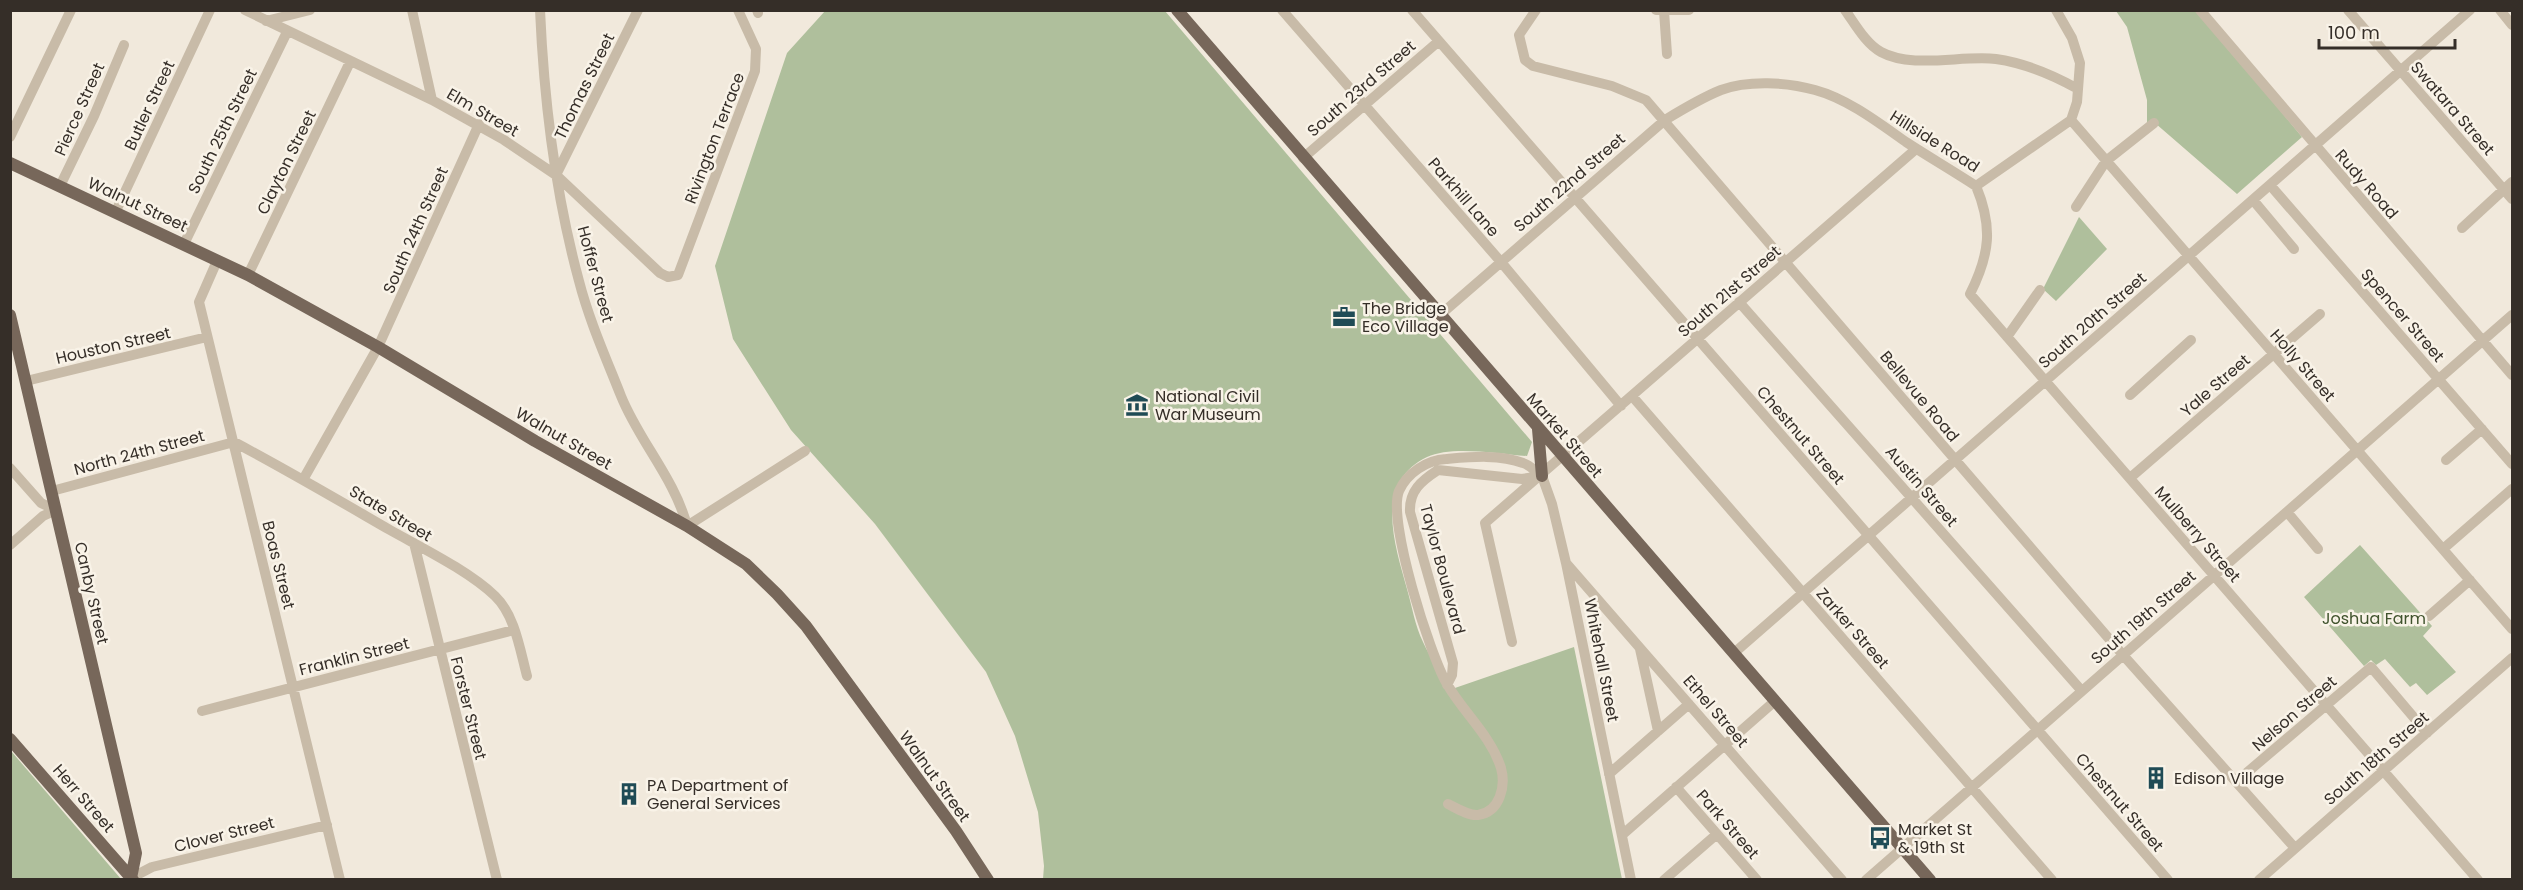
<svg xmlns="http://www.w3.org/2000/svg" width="2523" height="890" font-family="Poppins,sans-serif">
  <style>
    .green { fill: #afbf9c }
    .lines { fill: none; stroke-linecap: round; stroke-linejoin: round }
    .minor { stroke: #c8bba8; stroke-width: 10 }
    .major { stroke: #77675a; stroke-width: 12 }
    .labels { text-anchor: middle; stroke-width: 5; stroke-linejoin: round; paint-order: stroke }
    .street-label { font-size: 16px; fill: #352e28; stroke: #f9f3e8 }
    .poi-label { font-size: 16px; fill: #352e28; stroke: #f9f3e8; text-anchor: start }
    .park-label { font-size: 16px; fill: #40532d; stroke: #f9f3e8 }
  </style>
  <rect width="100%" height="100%" fill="#f1e9dc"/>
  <path class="green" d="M825 11H1165L1532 442 1527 456C1499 454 1452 445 1427 457 1373 483 1395 545 1407 589 1412 606 1415 626 1423 642 1430 658 1443 674 1452 689L1574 647 1622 879H1043L1044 866 1038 812 1015 736 986 672 875 524 791 430 733 339 715 266 787 53Z
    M2116 11H2198L2302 137 2237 194 2155 123 2147 129V100L2127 27Z
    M2079 217 2107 249 2056 301 2043 289Z
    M2360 545 2432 626 2423 636 2456 672 2427 695 2416 683 2410 687 2385 659 2376 665 2371 660 2364 666 2304 597Z
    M10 751H11L121 879H11Z"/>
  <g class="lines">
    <path class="minor" d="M245 10 432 100 504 140 556 175 660 273 668 277 678 275 755 71 756 49 738 10
      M412 10 432 100
      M540 10C544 101 555 193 579 281 589 320 606 358 621 396 639 441 675 479 687 526L805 451
      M757 10 758 13
      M1282 10 1501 262 1621 406
      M1412 10 2168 880
      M1536 10 1519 35 1525 60 1533 66 1612 86 1646 100 2123 655 2295 848
      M1656 10H1689
      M1845 10C1855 24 1866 44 1881 52 1912 69 1962 55 1996 59 2024 63 2053 75 2078 89
      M2200 10 2512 375
      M2348 10 2512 199
      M2500 10 2512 25
      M1664 11 1667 54
      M266 21 310 10
      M2071 120 2512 629
      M10 137 71 10
      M1303 158 1439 41
      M556 175 638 10
      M2270 185 2512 464
      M60 186 94 116 124 45
      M1976 186C1993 227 1990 254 1970 294L2478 880
      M1976 186 2071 120 2077 102 2080 63 2072 38 2056 10
      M2253 200 2294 249
      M2076 207 2106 161 2154 123
      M116 211 210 10
      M2462 228 2512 182
      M184 244 287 32
      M217 261 199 302 340 880
      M248 275 350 62
      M1739 302 2081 690
      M1440 315 1665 120C1683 109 1701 98 1721 90 1748 80 1787 82 1815 90 1848 99 1879 123 1906 142 1929 157 1953 171 1976 186
      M2007 337 2040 290
      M26 381 207 337
      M2130 395 2191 340
      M1632 396 2052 880
      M2446 460 2482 429
      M10 468 41 503 56 510
      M1542 476 1552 504 1566 563 1631 880
      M304 478 378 347 479 124
      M2130 478 2320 314
      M52 491 234 442C287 470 338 500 390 530 422 548 469 571 495 596 515 615 520 650 527 676
      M2287 512 2318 549
      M414 543 497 880
      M10 545 43 516 56 510
      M2443 549 2512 489
      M1566 563 1842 880
      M2429 616 2470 580
      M1512 642 1485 523 1916 149
      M1640 649 1658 731
      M1734 653 2470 10
      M1447 685 1452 675 1453 663 1410 512C1409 491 1421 481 1438 470L1522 479 1541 476
      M202 711 514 630
      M1609 774 1689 704
      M2237 781 2371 667 2427 733
      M1676 787 1757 880
      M1448 804C1456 808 1469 816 1478 815 1500 812 1506 786 1501 768 1491 736 1463 712 1447 684 1430 655 1387 520 1399 491 1407 473 1427 460 1446 459 1470 457 1500 454 1523 463 1530 465 1536 472 1542 476
      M1622 835 1775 701
      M131 878 152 867 327 825
      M1664 880 1717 834
      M1866 880 2512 315
      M2259 880 2512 658"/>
    <path class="major" d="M1177 10 1930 880
      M10 163 248 275 378 347 535 441 687 526 746 564 777 594 806 626 956 831 988 880
      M10 315 136 853 131 878
      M1538 429 1542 476
      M10 739 133 880"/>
  </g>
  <defs>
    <g id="office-bare" transform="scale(1.8)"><path d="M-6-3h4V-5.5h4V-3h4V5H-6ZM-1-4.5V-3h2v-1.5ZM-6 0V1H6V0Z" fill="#1f4b55" stroke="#f9f3e8" stroke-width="2.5" paint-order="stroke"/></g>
    <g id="museum-bare" transform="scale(1.8)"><path d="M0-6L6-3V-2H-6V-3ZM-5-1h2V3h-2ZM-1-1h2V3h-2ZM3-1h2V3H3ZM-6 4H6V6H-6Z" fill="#1f4b55" stroke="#f9f3e8" stroke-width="2.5" paint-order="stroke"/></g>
    <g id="building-bare" transform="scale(1.8)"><path d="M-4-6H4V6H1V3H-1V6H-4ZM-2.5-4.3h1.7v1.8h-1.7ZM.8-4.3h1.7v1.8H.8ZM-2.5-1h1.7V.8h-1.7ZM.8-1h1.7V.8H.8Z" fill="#1f4b55" stroke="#f9f3e8" stroke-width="2.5" paint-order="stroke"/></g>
    <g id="bus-bare" transform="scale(1.8)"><path d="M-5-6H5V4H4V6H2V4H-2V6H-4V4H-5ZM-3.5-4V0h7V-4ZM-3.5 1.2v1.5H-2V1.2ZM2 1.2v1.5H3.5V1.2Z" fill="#1f4b55" stroke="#f9f3e8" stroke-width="2.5" paint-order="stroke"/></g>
  </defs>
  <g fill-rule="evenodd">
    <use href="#office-bare" x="1344" y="317"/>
    <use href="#museum-bare" x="1137" y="405"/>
    <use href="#building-bare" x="2156" y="778"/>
    <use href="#building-bare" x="629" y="794"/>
    <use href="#bus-bare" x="1880" y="838"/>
  </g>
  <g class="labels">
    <g class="street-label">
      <text transform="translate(584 86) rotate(-64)" y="6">Thomas Street</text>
      <text transform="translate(1361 88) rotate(-41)" y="6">South 23rd Street</text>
      <text transform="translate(149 105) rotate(-65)" y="6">Butler Street</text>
      <text transform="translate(2453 108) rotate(49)" y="6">Swatara Street</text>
      <text transform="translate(79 109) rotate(-66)" y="6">Pierce Street</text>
      <text transform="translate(483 112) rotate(30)" y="6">Elm Street</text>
      <text transform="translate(222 131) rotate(-64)" y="6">South 25th Street</text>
      <text transform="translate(714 138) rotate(-69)" y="6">Rivington Terrace</text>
      <text transform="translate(1935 141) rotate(32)" y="6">Hillside Road</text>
      <text transform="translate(286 162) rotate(-64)" y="6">Clayton Street</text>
      <text transform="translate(1569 182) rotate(-41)" y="6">South 22nd Street</text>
      <text transform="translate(2367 184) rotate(49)" y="6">Rudy Road</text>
      <text transform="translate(1464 197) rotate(49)" y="6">Parkhill Lane</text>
      <text transform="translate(138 204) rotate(25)" y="6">Walnut Street</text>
      <text transform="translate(415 230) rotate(-66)" y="6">South 24th Street</text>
      <text transform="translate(596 274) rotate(75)" y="6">Hoffer Street</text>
      <text transform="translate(1729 291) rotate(-41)" y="6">South 21st Street</text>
      <text transform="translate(2403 315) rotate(49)" y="6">Spencer Street</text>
      <text transform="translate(2092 320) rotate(-41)" y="6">South 20th Street</text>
      <text transform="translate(113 345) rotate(-13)" y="6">Houston Street</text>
      <text transform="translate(2303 365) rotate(49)" y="6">Holly Street</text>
      <text transform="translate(2215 385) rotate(-41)" y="6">Yale Street</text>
      <text transform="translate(1920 396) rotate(50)" y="6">Bellevue Road</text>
      <text transform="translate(1565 435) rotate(49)" y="6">Market Street</text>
      <text transform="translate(1801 435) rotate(49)" y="6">Chestnut Street</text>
      <text transform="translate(564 438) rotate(30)" y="6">Walnut Street</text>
      <text transform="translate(139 452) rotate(-15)" y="6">North 24th Street</text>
      <text transform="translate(1922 486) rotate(49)" y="6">Austin Street</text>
      <text transform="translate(391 513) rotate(31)" y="6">State Street</text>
      <text transform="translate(2198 534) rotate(49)" y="6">Mulberry Street</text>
      <text transform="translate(279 565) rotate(76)" y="6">Boas Street</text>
      <text transform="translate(1443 569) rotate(75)" y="6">Taylor Boulevard</text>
      <text transform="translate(92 593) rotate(77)" y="6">Canby Street</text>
      <text transform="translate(2143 617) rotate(-41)" y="6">South 19th Street</text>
      <text transform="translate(1853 628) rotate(49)" y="6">Zarker Street</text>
      <text transform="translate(354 656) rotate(-14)" y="6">Franklin Street</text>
      <text transform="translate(1602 660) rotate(79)" y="6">Whitehall Street</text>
      <text transform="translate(469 708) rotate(76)" y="6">Forster Street</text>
      <text transform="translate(1716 711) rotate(49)" y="6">Ethel Street</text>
      <text transform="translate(2294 713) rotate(-41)" y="6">Nelson Street</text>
      <text transform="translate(2376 758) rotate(-41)" y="6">South 18th Street</text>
      <text transform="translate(935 776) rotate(54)" y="6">Walnut Street</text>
      <text transform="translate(84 798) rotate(49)" y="6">Herr Street</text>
      <text transform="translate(2120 802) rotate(49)" y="6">Chestnut Street</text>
      <text transform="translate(1728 824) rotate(49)" y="6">Park Street</text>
      <text transform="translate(224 834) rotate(-14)" y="6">Clover Street</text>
    </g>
    <g class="poi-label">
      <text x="1362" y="314">The Bridge<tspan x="1362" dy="18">Eco Village</tspan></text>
      <text x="1155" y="402">National Civil<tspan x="1155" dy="18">War Museum</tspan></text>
      <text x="2174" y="784">Edison Village</text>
      <text x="647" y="791">PA Department of<tspan x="647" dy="18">General Services</tspan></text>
      <text x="1898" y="835">Market St<tspan x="1898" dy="18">&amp; 19th St</tspan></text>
    </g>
    <g class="park-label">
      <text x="2374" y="624">Joshua Farm</text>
    </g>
  </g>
  <rect width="2523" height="890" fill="none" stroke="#352e28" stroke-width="24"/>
  <path d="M2319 39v9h136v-9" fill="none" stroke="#352e28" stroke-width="3"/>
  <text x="2328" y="39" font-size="18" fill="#352e28" stroke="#f9f3e8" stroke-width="4.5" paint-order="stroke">100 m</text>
</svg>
